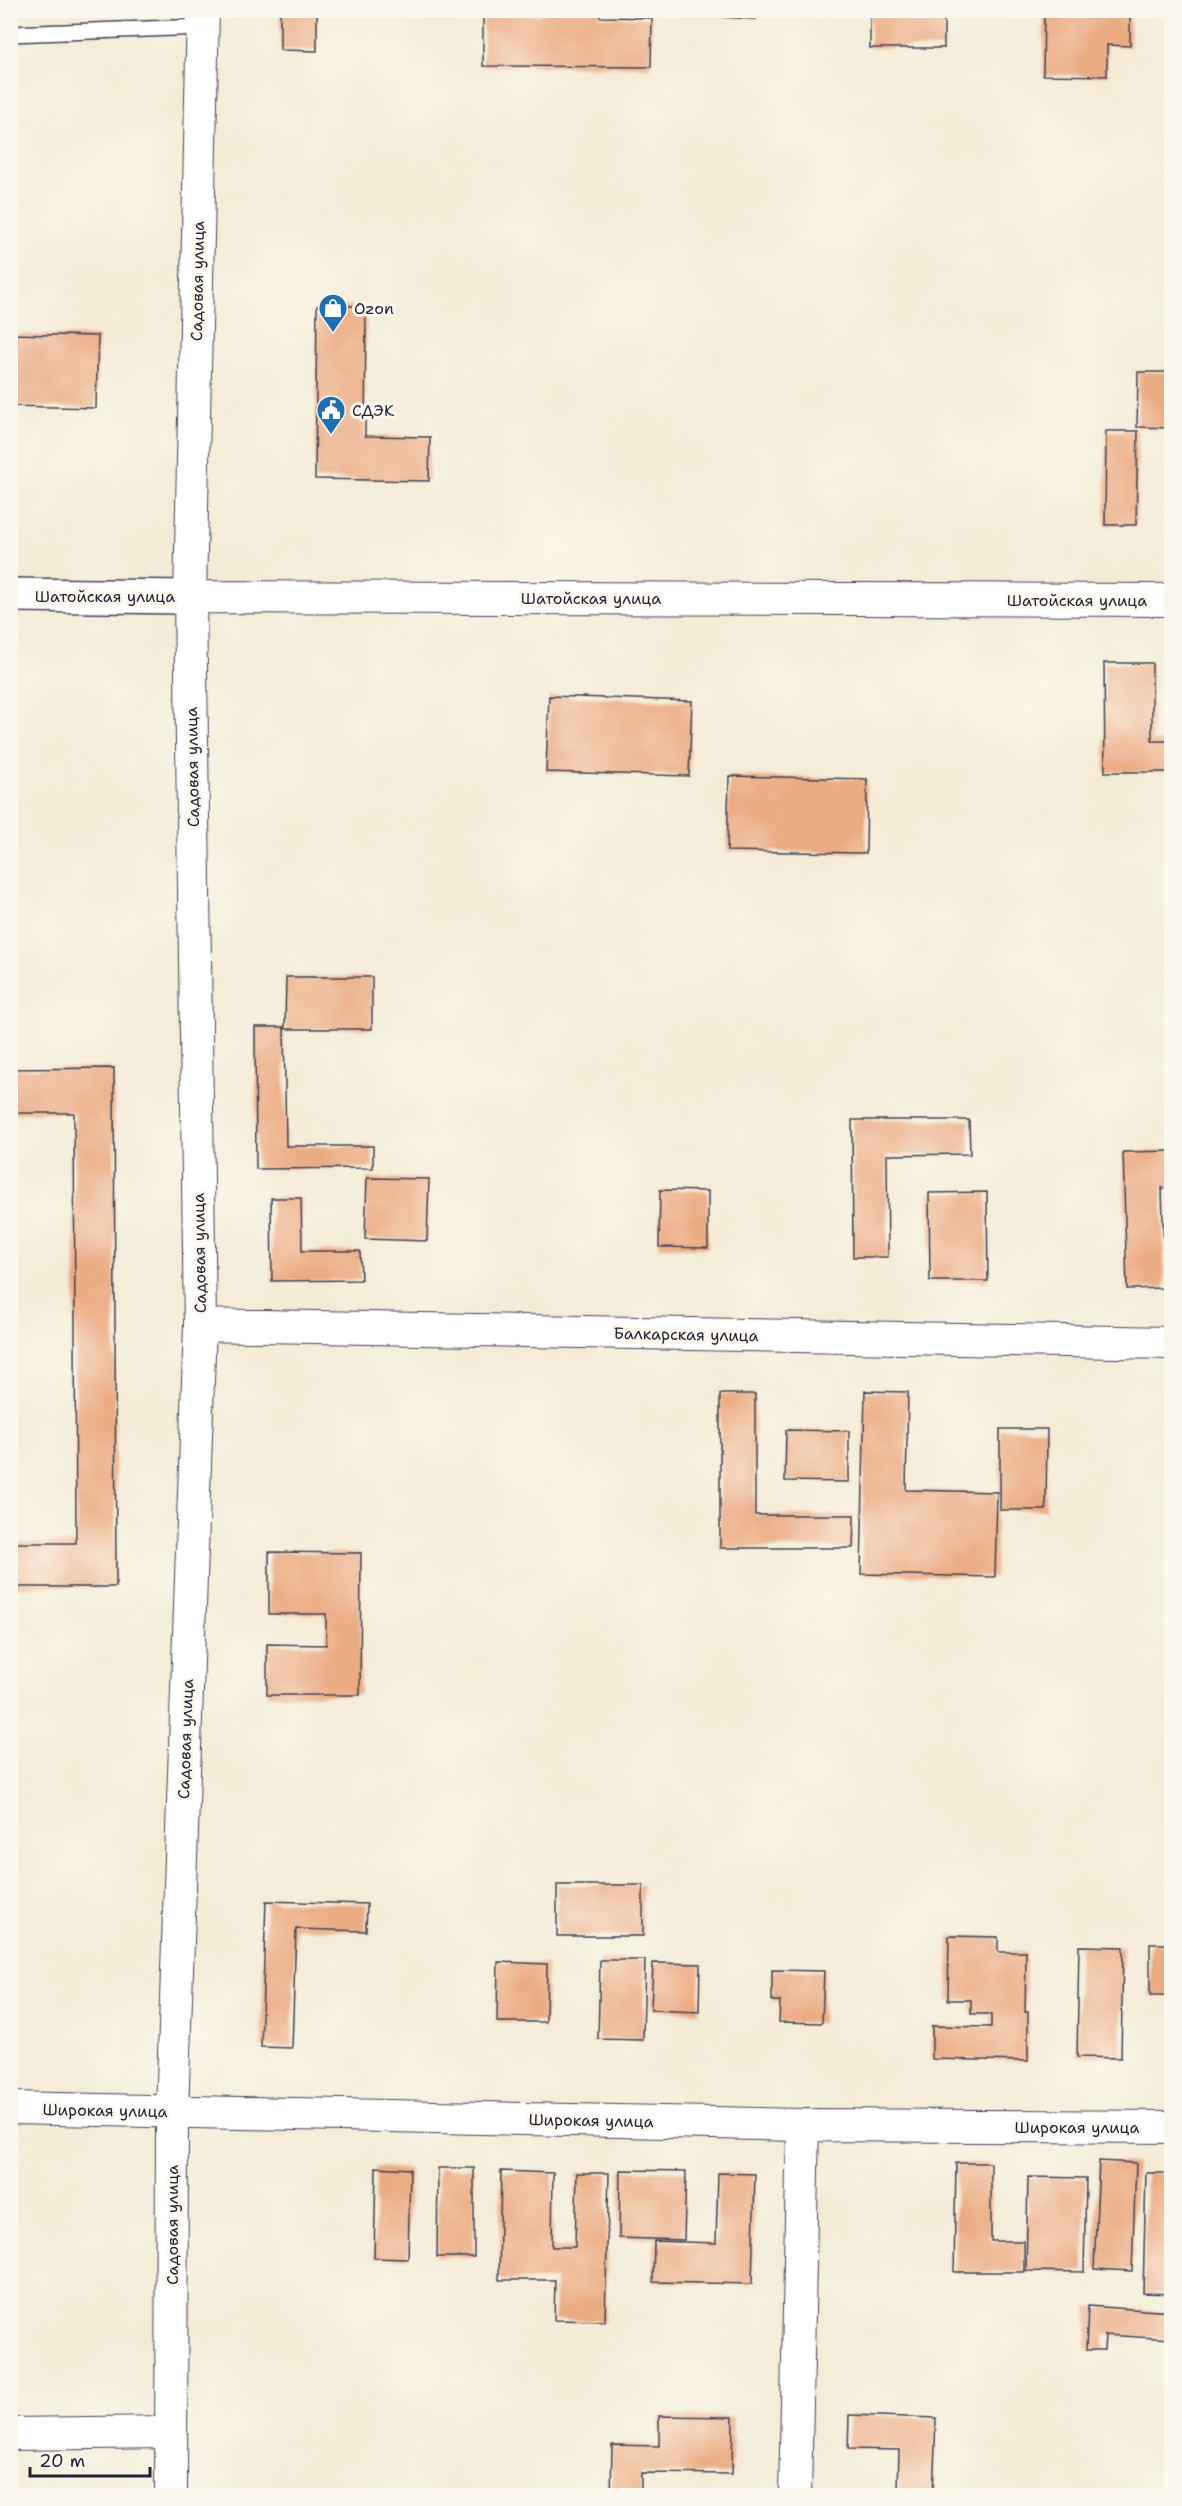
<svg xmlns="http://www.w3.org/2000/svg" width="1182" height="2506" font-family="'Shantell Sans',sans-serif">
  <style>
    .building { fill: #ebab83 }
    .lines { fill: none; stroke-linecap: round; stroke-linejoin: round }
    .service-casing { stroke: #424052; stroke-width: 18 }
    .minor-casing { stroke: #424052; stroke-width: 34 }
    .tertiary-casing { stroke: #424052; stroke-width: 36 }
    .service { stroke: #fff; stroke-width: 15 }
    .minor { stroke: #fff; stroke-width: 32 }
    .tertiary { stroke: #fff; stroke-width: 33 }
    .labels { text-anchor: middle; stroke-width: 6; stroke-linejoin: round; paint-order: stroke }
    .street-label { font-size: 16px; fill: #22223b; stroke: #fbf7ec }
    .poi-label { font-size: 16px; fill: #22223b; stroke: #fbf7ec; text-anchor: start }
  </style>
  <rect width="100%" height="100%" fill="#fbf7ec"/>
  <filter id="ink" filterUnits="userSpaceOnUse"><feTurbulence type="fractalNoise" baseFrequency=".0167" numOctaves="2"/><feDisplacementMap in="SourceGraphic" scale="12" xChannelSelector="R" yChannelSelector="G"/><feConvolveMatrix kernelMatrix="1 2 1 2 8 2 1 2 1" color-interpolation-filters="sRGB"/></filter>
  <filter id="wash" filterUnits="userSpaceOnUse"><feTurbulence type="fractalNoise" baseFrequency=".008" numOctaves="4" result="noise"/><feDisplacementMap in="SourceGraphic" scale="24" xChannelSelector="R" yChannelSelector="G"/><feGaussianBlur stdDeviation="1.35" result="paint"/><feColorMatrix in="noise" values="0 0 0 0 0 0 0 0 0 0 0 0 0 0 0 0 0 1.4 0 .05"/><feComposite in="paint" operator="in"/></filter>
  <g filter="url(#wash)">
    <rect width="100%" height="100%" fill="#f4ecd7"/>
    <g id="blocks">
      <path class="building" d="M280 10H317V51L280 50Z
        M540 10H600V17L652 18 651 67 483 66V15H540Z
        M723 10H756V19L723 17Z
        M870 10H944V48H870Z
        M1044 10H1130V46L1107 45V76L1043 75Z
        M1137 10H1172V15L1137 14Z
        M317 306H366L365 436 430 437 429 481 315 479Z
        M10 334 98 336 96 408 10 406Z
        M1138 372H1172V428L1137 427Z
        M1106 431H1138L1136 525H1105Z
        M1104 663H1152V741H1172V772H1105Z
        M549 696 692 701 689 776 546 772Z
        M729 776 867 779 866 853 727 851Z
        M286 977H372V1029H285Z
        M255 1027H284L286 1146H373V1168L256 1169Z
        M114 1068 116 1587H10V1543H76L74 1113H10V1069Z
        M852 1120H969L970 1154 887 1155 888 1257H853Z
        M1172 1151V1187L1162 1188 1165 1288 1127 1289 1123 1152Z
        M367 1178 429 1179 427 1241 365 1239Z
        M660 1190 708 1191V1248L659 1247Z
        M987 1192 988 1281H930L929 1193Z
        M271 1198H301L302 1251H360L361 1280 272 1281Z
        M865 1391 908 1392 906 1490 997 1492 995 1577 861 1574Z
        M720 1394H755V1515H854L853 1548H720Z
        M1000 1429H1047L1046 1510H1000Z
        M786 1430 849 1431V1482L785 1481Z
        M269 1552 361 1553 360 1695H267V1644L326 1645V1614H269Z
        M557 1885H643V1936H557Z
        M266 1901 367 1904 366 1931 296 1929 292 2048 261 2047Z
        M949 1936 998 1937V1952H1026L1025 2012H1028V2061L932 2059V2026L991 2027V2014H971V2000H948Z
        M1150 1944H1172V1996H1150Z
        M1079 1946 1123 1947 1121 2058 1077 2057Z
        M600 1960H645L643 2040 598 2039Z
        M498 1962 547 1964 546 2022H497Z
        M653 1963 700 1964 699 2012 651 2010Z
        M772 1970 824 1971 822 2023 779 2022 780 2001H772Z
        M1099 2161 1136 2163 1132 2271 1094 2269Z
        M956 2163H991V2241H1024V2272H954Z
        M376 2167 410 2169 408 2259 374 2258Z
        M438 2168H474V2257H437Z
        M620 2170 686 2171 684 2240 619 2238Z
        M501 2171 553 2173 552 2247H575L577 2173H609L605 2321 554 2320 555 2280H499Z
        M718 2173 755 2174 752 2284 653 2282 654 2241 716 2243Z
        M1146 2173H1172V2294L1143 2293Z
        M1028 2177 1086 2178 1084 2272 1026 2271Z
        M1088 2306 1172 2312V2339L1105 2335 1104 2350H1086Z
        M849 2415 936 2418 933 2496H830V2492L898 2493 899 2450 848 2449Z
        M659 2416 733 2417 732 2474 641 2473V2496H611L612 2445 659 2446Z"/>
    </g>
  </g>
  <g filter="url(#ink)">
    <use href="#blocks" fill-opacity="0" stroke="#424052" stroke-width="1.5"/>
    <g class="lines">
      <g class="service-casing">
        <path id="service" d="M10 34 202 27"/>
      </g>
      <g class="minor-casing">
        <path id="minor" d="M190 597 1172 600
          M200 1325 1172 1343
          M10 2108 803 2125 1172 2127
          M10 2434 171 2432
          M171 2496 172 2111 200 1325 190 597 203 10
          M795 2496 803 2125"/>
      </g>
      <g class="tertiary-casing">
        <path id="tertiary" d="M10 595 190 597"/>
      </g>
      <use href="#service" class="service"/>
      <use href="#minor" class="minor"/>
      <use href="#tertiary" class="tertiary"/>
    </g>
  </g>
  <defs>
    <g id="shop-pin" transform="scale(1.5)"><path d="M0 17L-7.5 6A9.5 9.5 0 1 1 7.5 6Z" fill="#1f6fb2" stroke="#fbf7ec"/><path d="M-5-2.5h2.3a2.7 3.5 0 0 1 5.4 0H5L5.5 6h-11ZM-1.5-2.5h3a1.5 2.3 0 0 0-3 0Z" fill="#fff"/></g>
    <g id="civic-pin" transform="scale(1.5)"><path d="M0 17L-7.5 6A9.5 9.5 0 1 1 7.5 6Z" fill="#1f6fb2" stroke="#fbf7ec"/><path d="M-.6-6.5H3V-4.5H.6V-3L4-1V1h2V6H-6V1h2V-1L-.6-3ZM-1.2 2.5V6h2.4V2.5Z" fill="#fff"/></g>
  </defs>
  <g fill-rule="evenodd">
    <use href="#shop-pin" x="333" y="308"/>
    <use href="#civic-pin" x="331" y="410"/>
  </g>
  <g class="labels">
    <g class="street-label">
      <text transform="translate(197 281) rotate(-89)" y="6">Садовая улица</text>
      <text x="105" y="602">Шатойская улица</text>
      <text x="591" y="604">Шатойская улица</text>
      <text x="1077" y="606">Шатойская улица</text>
      <text transform="translate(192 767) rotate(-91)" y="6">Садовая улица</text>
      <text transform="translate(199 1253) rotate(-91)" y="6">Садовая улица</text>
      <text transform="translate(686 1334) rotate(1)" y="6">Балкарская улица</text>
      <text transform="translate(185 1739) rotate(-88)" y="6">Садовая улица</text>
      <text transform="translate(105 2110) rotate(1)" y="6">Широкая улица</text>
      <text transform="translate(591 2120) rotate(1)" y="6">Широкая улица</text>
      <text x="1077" y="2133">Широкая улица</text>
      <text transform="translate(172 2225) rotate(-90)" y="6">Садовая улица</text>
    </g>
    <g class="poi-label">
      <text x="354" y="314">Ozon</text>
      <text x="352" y="416">СДЭК</text>
    </g>
  </g>
  <rect width="1182" height="2506" fill="none" stroke="#fbf7ec" stroke-width="36"/>
  <path d="M30 2467v9h120v-9" fill="none" stroke="#22223b" stroke-width="3"/>
  <text x="39" y="2467" font-size="18" fill="#22223b" stroke="#fbf7ec" stroke-width="4.5" paint-order="stroke">20 m</text>
</svg>
